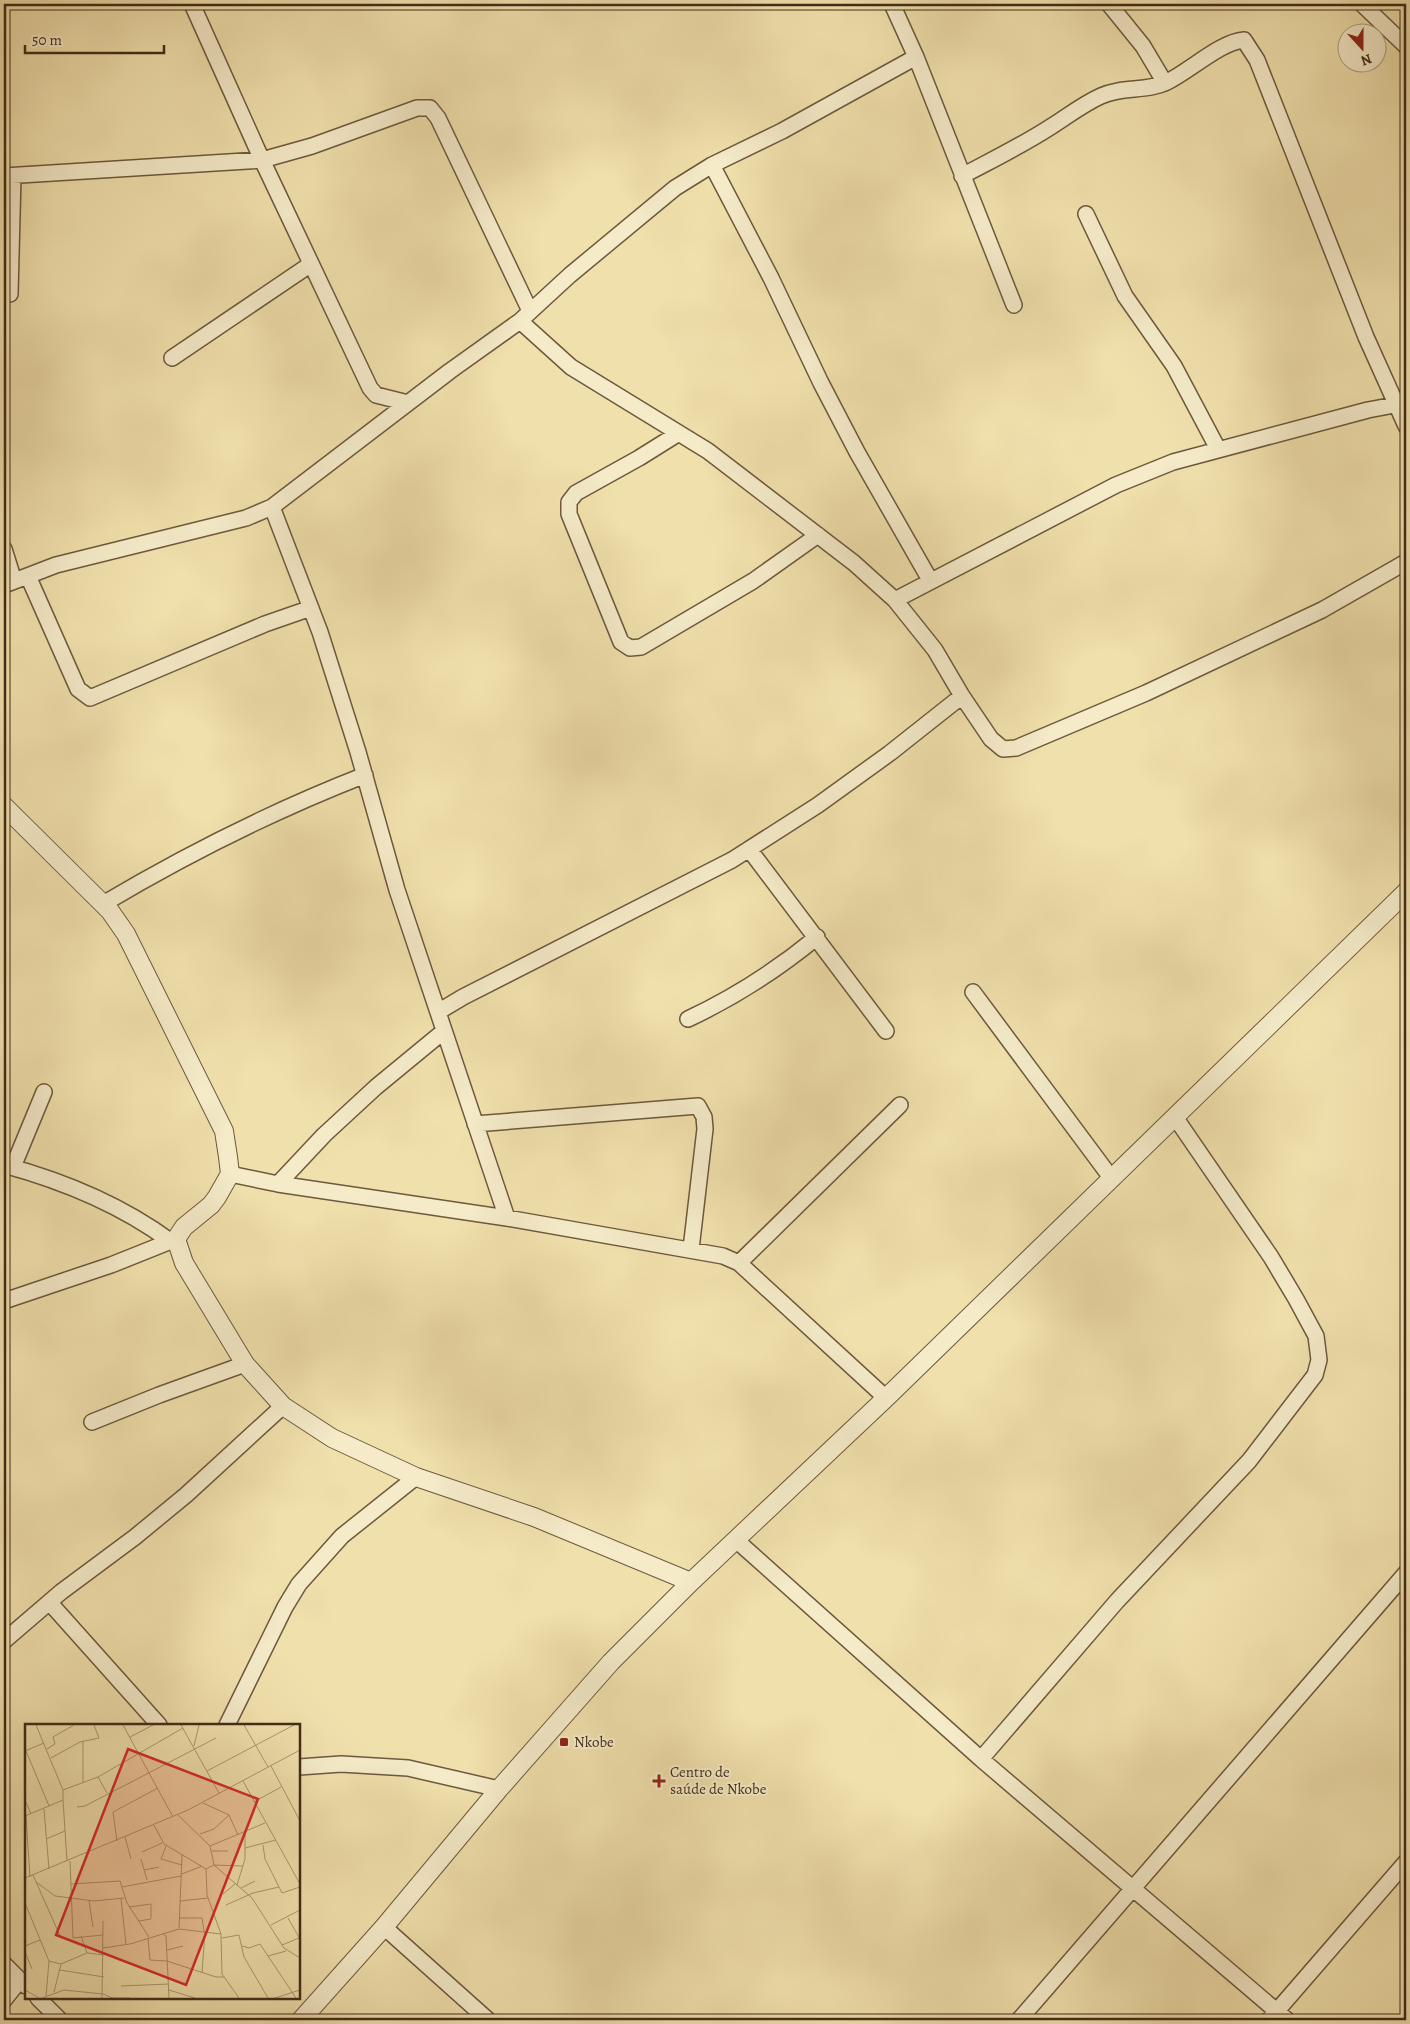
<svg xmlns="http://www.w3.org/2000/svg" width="1410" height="2024" font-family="Alegreya,serif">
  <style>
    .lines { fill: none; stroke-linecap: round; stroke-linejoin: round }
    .minor-casing { stroke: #6d593d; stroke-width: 18 }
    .tertiary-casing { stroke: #6d593d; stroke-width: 20 }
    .minor { stroke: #f5ebc9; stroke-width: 15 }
    .tertiary { stroke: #f5ebc9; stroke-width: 18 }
    .poi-dot { fill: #8f2418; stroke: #f5ebc9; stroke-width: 2 }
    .labels { text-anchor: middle; stroke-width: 4; stroke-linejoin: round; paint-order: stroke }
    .poi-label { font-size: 15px; fill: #412c18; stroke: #f5ebc9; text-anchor: start }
    .inset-road { fill: none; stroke: #aa9871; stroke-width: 1 }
    .view { fill: #d62828; fill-opacity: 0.15; stroke: #d62828; stroke-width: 2.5 }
    .inset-edge { fill: none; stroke: #412c18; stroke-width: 2.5 }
  </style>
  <rect width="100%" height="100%" fill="#f0e0ac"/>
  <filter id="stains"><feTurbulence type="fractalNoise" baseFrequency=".004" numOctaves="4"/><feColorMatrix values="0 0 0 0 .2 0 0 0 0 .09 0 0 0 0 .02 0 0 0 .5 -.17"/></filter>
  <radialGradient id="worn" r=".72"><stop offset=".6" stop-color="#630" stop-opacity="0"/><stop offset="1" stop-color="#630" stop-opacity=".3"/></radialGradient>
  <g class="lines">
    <g class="minor-casing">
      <path id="minor" d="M192 4 262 160 370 388 376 395 408 403
        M892 4 916 57 1014 305
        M1109 4 1143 46 1165 83
        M1362 4 1406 46
        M712 165 771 278 821 383 857 452 930 580
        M4 176 262 160 312 146 417 108H430L438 118 530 311
        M962 176C992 160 1023 145 1052 126 1068 116 1083 104 1101 96 1122 86 1147 92 1167 82 1190 71 1220 42 1244 40L1257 60 1366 337 1406 426
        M1086 214 1125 296 1174 366 1218 449
        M10 294 13 176
        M520 321 571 367 708 451 854 563 895 600 935 650 962 696 991 739 1003 749 1016 748 1146 693 1322 610 1406 562
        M172 358 311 264
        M679 433 639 458 576 493 569 502V514L621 642 630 648 641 647 753 581 818 535
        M272 507 320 632 358 752 397 890 507 1218
        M4 549 14 581
        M28 576 78 689 90 698 265 624 311 608
        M4 585 56 565 246 518 272 507 450 371 520 321 570 275 675 188 712 165 782 131 916 57
        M895 600 1116 485 1173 462 1368 410 1405 403
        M749 849 886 1031
        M103 904C187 854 273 811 365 775
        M973 992 1112 1179
        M438 1012 463 997 732 860 818 805 890 753 962 696
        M688 1019C735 997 777 970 817 937
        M475 1124 698 1106 704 1117 705 1129 691 1249
        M4 1165C63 1181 121 1205 170 1241
        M13 1167 44 1092
        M230 1174 278 1184 507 1218 723 1256 739 1263 886 1398
        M278 1184 324 1135 376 1087 444 1031
        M739 1263 900 1105
        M4 1301 111 1265 176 1239
        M92 1422 159 1395 245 1364
        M736 1540 981 1759 1287 2020
        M50 1603 159 1725
        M4 1641 61 1592 135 1537 186 1495 283 1406
        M227 1725 285 1607 299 1584 342 1536 416 1477
        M981 1759 1117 1601 1249 1461 1315 1375 1319 1360 1316 1336 1296 1299 1271 1257 1175 1117
        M299 1767 341 1764 408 1768 499 1789
        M384 1927 488 2020
        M4 1964 26 1986
        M38 1998 60 2020
        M4 2000 20 1980
        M1019 2020 1406 1573
        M1269 2020 1406 1862"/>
    </g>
    <g class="tertiary-casing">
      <path id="tertiary" d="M4 806 110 911 126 934 224 1131 228 1157 230 1174 217 1197 211 1205 184 1227 176 1239 184 1263 245 1364 283 1406 332 1438 416 1477 534 1517 691 1582
        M301 2020 384 1927 499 1789 611 1662 691 1582 886 1398 1406 892"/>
    </g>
    <use href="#minor" class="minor"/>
    <use href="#tertiary" class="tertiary"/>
  </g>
  <g class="poi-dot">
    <rect x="559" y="1737" width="10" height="10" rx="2.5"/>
    <path d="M656.5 1773.5h5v5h5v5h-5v5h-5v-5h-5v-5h5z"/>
  </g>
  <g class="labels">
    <g class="poi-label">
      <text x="574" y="1747">Nkobe</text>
      <text x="670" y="1777">Centro de<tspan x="670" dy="17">saúde de Nkobe</tspan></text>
    </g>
  </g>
  <g transform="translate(25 1724)">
    <rect width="275" height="275" fill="#f0e0ac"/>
    <path class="inset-road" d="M11 1 38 66V76M98 1 148 93M156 1 194 69M219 1 243 43M105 13 128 1M169 22 174 1M22 25 30 20 28 13 49 1M0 27 19 19M1 27 24 82M26 34 55 18 74 14 69 1M246 42 275 97M182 47 269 1M73 53 82 69M218 57 275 160M58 59V17M38 66 73 53 158 4M0 76 6 90M229 78 256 63M178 79 204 91 213 111M52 83 60 82 191 14M19 85 24 145M153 91 185 122 189 141 181 145M0 92 38 76 42 137M1 92 5 153M129 101 139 120 181 145M175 110 189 105 204 91M100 113 106 135M21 115 40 107M92 117 88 88 133 64M238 121 240 135 257 169 275 163M141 122 136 135 157 141M185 122 240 99M220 124 251 116M187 127H203M117 128 137 119M116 135 122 156M45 137 48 214 78 211M189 141 227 174 259 224 275 234M189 141 217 142M181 145 182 171 196 210 197 250 214 274M119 146 134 143M157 150 177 142M8 151 36 214M0 154 163 86 275 26M11 158 30 172 69 177 99 174M46 160 95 157 102 179 124 213M212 161 220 135V109M97 163 156 152M216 164 230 157M198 170 210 160M96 175 101 221M64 177 68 203M155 177 183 174M0 179 24 237 21 272M201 181 228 169 254 163M104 183 126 180V195L114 197M154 194H177L179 207M263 194 275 215M246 201 275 186M154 204 157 131M138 210 141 212 144 274M56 212 62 229M123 214 125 236 142 237 191 253H199M197 214 214 211 219 233 243 274M257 221 274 214M0 222 15 216M217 222 224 224 235 220 271 274M78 224 105 220 154 205 196 210M142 226 158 222M0 228 7 245M243 232 261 227M24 237 36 240 62 229 79 231M35 246 79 253M177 249 180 207M96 262 144 260M0 266 14 274M144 266 170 274M29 268 36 240M17 274 39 266 78 270 87 274M77 274 78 197M86 274H105M250 274 275 266"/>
    <path class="view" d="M103 25 233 75 161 261 31 211Z"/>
    <rect width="275" height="275" class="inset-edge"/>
  </g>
  <rect width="1410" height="2024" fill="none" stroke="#f0e0ac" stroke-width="20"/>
  <rect x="5" y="5" width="1400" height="2014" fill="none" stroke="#412c18" stroke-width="2.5"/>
  <rect x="10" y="10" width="1390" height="2004" fill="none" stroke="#412c18"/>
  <g transform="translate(1362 48) rotate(159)"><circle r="24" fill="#f5ebc9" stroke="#ad9f82"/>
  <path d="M0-4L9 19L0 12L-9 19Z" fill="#8f2418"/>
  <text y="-8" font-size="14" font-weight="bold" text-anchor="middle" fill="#412c18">N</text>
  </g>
  <path d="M25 45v8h139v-8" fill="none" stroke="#412c18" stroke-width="2.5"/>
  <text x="32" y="45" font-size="15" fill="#412c18" stroke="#f5ebc9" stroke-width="4" paint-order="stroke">50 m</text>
  <rect width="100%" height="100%" filter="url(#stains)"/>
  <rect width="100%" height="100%" fill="url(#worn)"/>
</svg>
